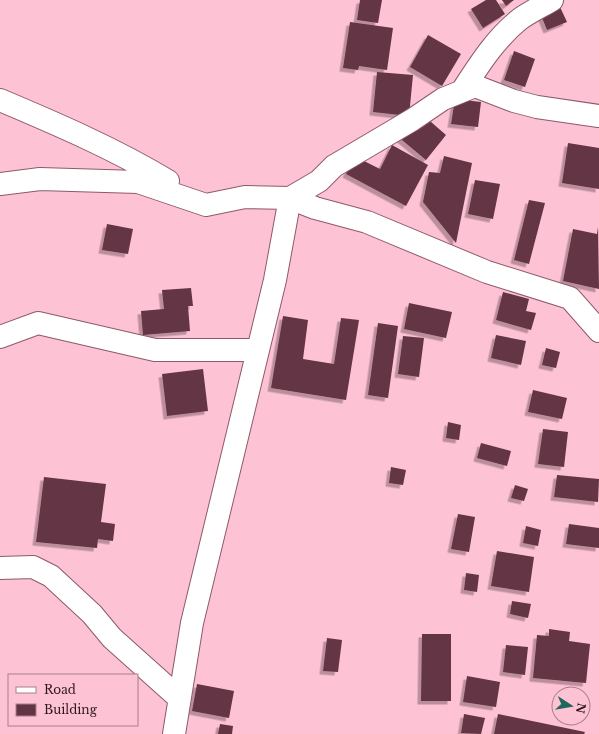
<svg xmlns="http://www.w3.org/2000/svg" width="599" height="734" font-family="'Libre Baskerville',serif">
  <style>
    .building { fill: #633444; filter: url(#shadow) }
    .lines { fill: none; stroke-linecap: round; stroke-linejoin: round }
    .minor-casing { stroke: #8d5a6a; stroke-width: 24 }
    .minor { stroke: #fff; stroke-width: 22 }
  </style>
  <defs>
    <filter id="shadow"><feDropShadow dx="-3.5" dy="3.5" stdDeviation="0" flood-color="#0004"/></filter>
  </defs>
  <rect width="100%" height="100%" fill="#fdc2d3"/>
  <path class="building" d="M360 0H382L378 23 357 20Z
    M486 0H496L505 14 483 28 471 9Z
    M502 0H514L506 6Z
    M560 7 567 22 547 30 541 15Z
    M350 22 393 28 387 70 359 66 358 70 343 68Z
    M428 35 461 54 442 86 410 67Z
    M514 51 535 59 525 87 504 80Z
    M377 72 413 75 409 116 373 112Z
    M455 99 481 102 478 127 451 124Z
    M423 115 446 135 426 160 396 135Z
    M568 143 599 148V189L562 183Z
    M392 145 428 165 406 206 346 174 356 157 380 169Z
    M444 156 472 163 456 243 423 202 429 172 440 173Z
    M475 180 500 184 493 219 468 214Z
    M529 200 545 203 529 264 514 260Z
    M107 224 133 229 128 254 102 250Z
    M598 227 599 289 563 281 573 229 597 234Z
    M191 288 193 306H188L190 331 143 335 141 311 164 309 162 290Z
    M503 292 529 299 526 311 536 313 531 330 496 320Z
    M409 303 452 312 446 338 404 329Z
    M283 316 308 320 303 359 334 364 341 318 359 320 346 400 271 388Z
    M378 323 398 326 388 398 368 395Z
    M496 335 526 341 521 365 491 358Z
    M403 336 424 338 419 377 398 374Z
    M546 348 560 352 556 368 542 365Z
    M203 369 208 411 167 416 162 374Z
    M533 390 567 398 562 419 528 412Z
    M448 422 461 425 459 440 446 438Z
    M543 429 568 432 564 467 538 464Z
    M481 443 511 451 507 466 477 458Z
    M391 467 406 470 403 485 389 483Z
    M557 475 599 479 598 502 554 497Z
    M44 477 106 484 101 522 115 524 113 541 98 539 97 548 36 542Z
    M515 485 528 489 524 501 511 498Z
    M458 514 475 517 469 552 451 549Z
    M569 524 599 528V548L566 544Z
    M526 526 541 530 538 546 523 543Z
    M497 551 534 557 529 592 491 586Z
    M466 573 479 575 477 592 464 590Z
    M512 601 531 604 528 618 510 614Z
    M549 629 570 632 569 641 590 644 586 683 533 678 537 635 549 636Z
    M422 634H451V701H421Z
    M327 638 342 640 338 672 323 671Z
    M506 645 528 647 525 675 503 672Z
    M467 676 500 682 496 707 463 702Z
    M197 684 234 691 229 718 192 711Z
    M464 714 485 718 481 734 461 733Z
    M498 714 585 732 584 734H494Z
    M220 724 233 726 232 734H218Z"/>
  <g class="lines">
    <g class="minor-casing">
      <path id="minor" d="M462 91C479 65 495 39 520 19 530 12 542 6 552 0
        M0 100C57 124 115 149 168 181
        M0 184 40 179 138 182 206 205 245 197 290 198 319 181 334 166 412 120 443 99 475 86 514 101 537 107 599 116
        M0 337 38 323 155 350H257
        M0 568 33 567 51 576 92 614 112 638 179 698
        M174 734 192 623 275 280 290 198 315 208 367 222 487 272 570 298 599 331"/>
    </g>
    <use href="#minor" class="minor"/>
  </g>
  <rect x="8" y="674" width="130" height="52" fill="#fdc2d3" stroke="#a97e8a"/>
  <rect x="16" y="687" width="20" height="6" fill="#ffffff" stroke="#a97e8a"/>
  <text x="44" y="694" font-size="12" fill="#2c171d">Road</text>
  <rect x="16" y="704" width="20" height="12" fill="#633444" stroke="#a97e8a"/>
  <text x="44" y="714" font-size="12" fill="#2c171d">Building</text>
  <g transform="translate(571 706) rotate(102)"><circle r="19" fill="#fdc2d3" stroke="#a97e8a"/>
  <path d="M0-3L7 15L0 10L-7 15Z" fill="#20675b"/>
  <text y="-6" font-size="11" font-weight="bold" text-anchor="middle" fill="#2c171d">N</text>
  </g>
</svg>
